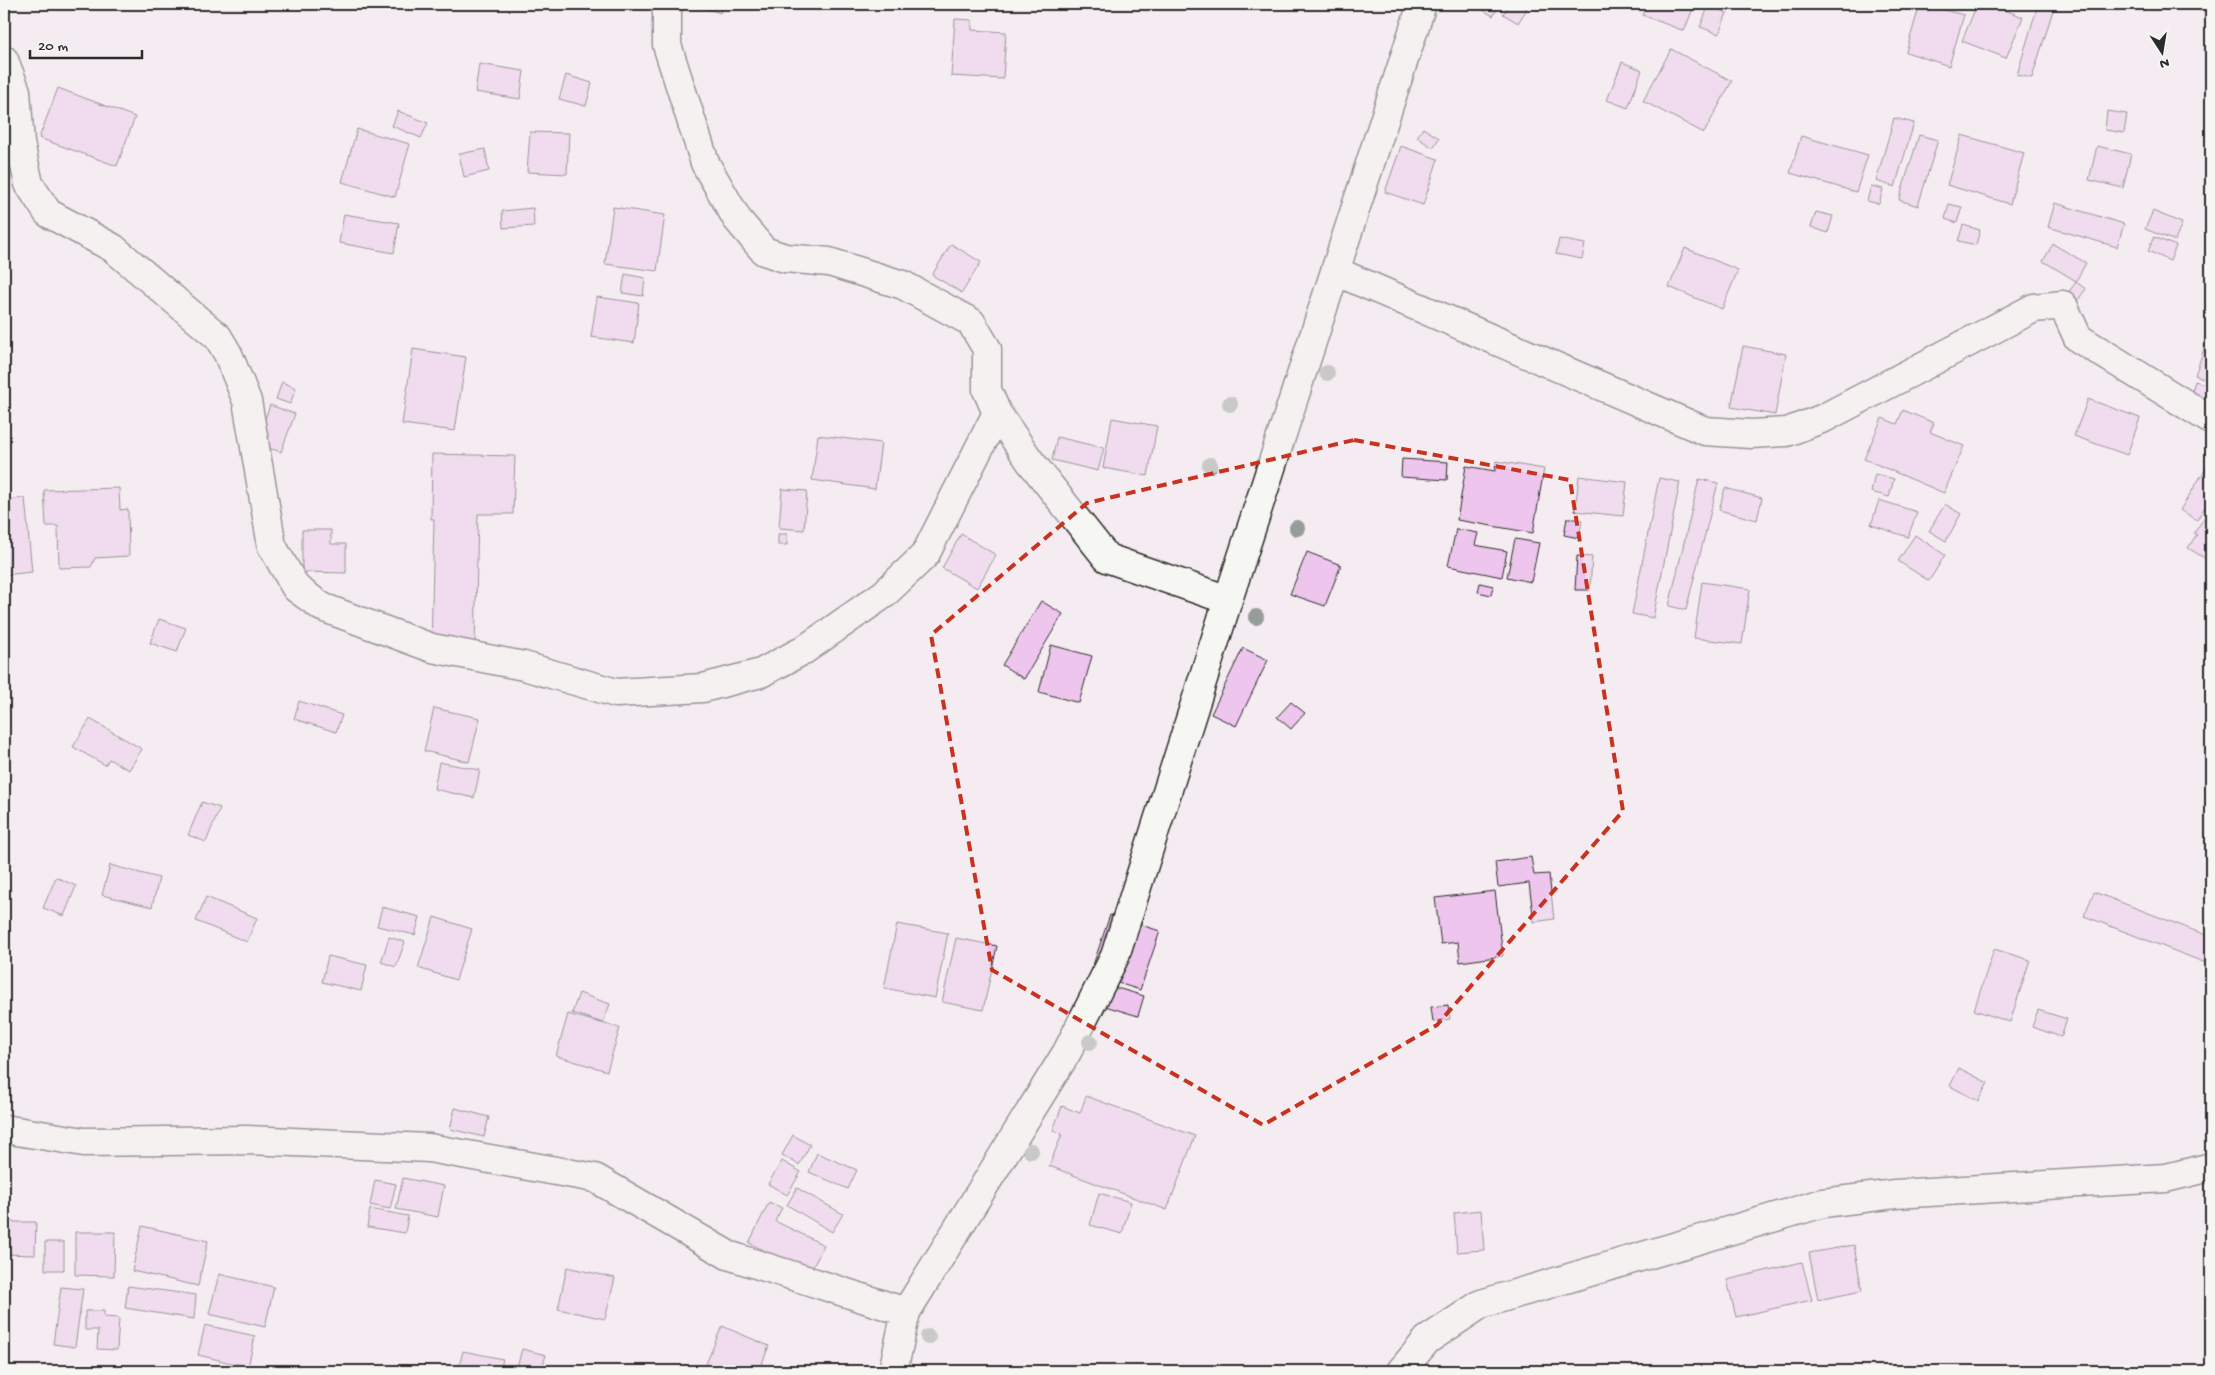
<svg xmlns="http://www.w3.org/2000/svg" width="2215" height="1375" font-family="'Gochi Hand',sans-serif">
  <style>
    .building { fill: #edc5ed; stroke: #2b2b2b }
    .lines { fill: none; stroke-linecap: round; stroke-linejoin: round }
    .street-casing { stroke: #2b2b2b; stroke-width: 31 }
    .street { stroke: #f6f6f2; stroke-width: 28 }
    .tree { fill: #969d98 }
    .marked { fill: none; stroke: #c8321e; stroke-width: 4; stroke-dasharray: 10 6; stroke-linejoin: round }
  </style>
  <rect width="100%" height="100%" fill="#f4ecf1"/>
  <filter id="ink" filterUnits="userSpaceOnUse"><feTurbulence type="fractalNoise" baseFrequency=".02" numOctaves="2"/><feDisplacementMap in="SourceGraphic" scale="10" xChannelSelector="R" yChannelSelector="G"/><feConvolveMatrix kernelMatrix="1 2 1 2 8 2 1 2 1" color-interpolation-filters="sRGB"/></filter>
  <g filter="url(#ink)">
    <path class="building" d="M693 4H723L720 13Z
      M1473 4H1500L1493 16Z
      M1510 4H1518L1527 9 1518 23 1503 14Z
      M1647 4H1695L1684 31 1642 15Z
      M1920 4 1964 15 1949 66 1906 52Z
      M1977 4H1989L2023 17 2006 58 1962 41Z
      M2038 4H2055L2032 78 2017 75Z
      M1709 5 1727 13 1719 34 1700 27Z
      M955 19 972 20V30L1006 32 1003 79 951 76Z
      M1671 49 1732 81 1704 133 1643 101Z
      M1622 62 1642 70 1628 108 1607 100Z
      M479 64 524 71 520 99 475 92Z
      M566 75 592 83 586 106 559 99Z
      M58 88 135 117 117 166 39 138Z
      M398 111 428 123 421 138 392 126Z
      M2107 111 2127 114 2124 133 2105 130Z
      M1894 118 1914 123 1895 187 1876 181Z
      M1423 128 1439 138 1433 148 1417 137Z
      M357 129 410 144 395 197 342 182Z
      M530 132 569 133 567 174 527 172Z
      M1919 135 1938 140 1918 206 1899 200Z
      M1962 135 2024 153 2010 204 1947 185Z
      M1801 136 1868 155 1856 192 1790 173Z
      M1401 146 1438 159 1423 205 1385 192Z
      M2097 146 2131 154 2123 188 2089 180Z
      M485 149 489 171 464 177 459 154Z
      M1871 186 1883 189 1879 204 1867 201Z
      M2055 203 2124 224 2117 247 2048 227Z
      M1949 204 1962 207 1957 223 1945 219Z
      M613 207 665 215 657 271 605 264Z
      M533 208 534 226 503 228 502 211Z
      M2153 211 2182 223 2175 241 2145 229Z
      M1816 212 1833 216 1828 233 1811 227Z
      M344 214 399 223 394 253 339 243Z
      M1963 225 1980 230 1976 245 1958 241Z
      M2154 237 2176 246 2170 261 2148 251Z
      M1559 239 1585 244 1582 259 1556 254Z
      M951 244 981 262 962 293 932 275Z
      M2053 244 2086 263 2076 281 2043 261Z
      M1685 248 1738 270 1722 309 1669 287Z
      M625 274 645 278 643 296 622 293Z
      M2076 282 2086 289 2077 301 2067 294Z
      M597 297 639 303 634 343 591 337Z
      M2210 331 2211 332V381L2195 375Z
      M1743 346 1786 354 1775 415 1731 407Z
      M413 349 466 357 455 431 402 424Z
      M2195 381 2211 386V408L2189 401Z
      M282 382 296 388 290 404 276 399Z
      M2088 399 2140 418 2127 455 2074 436Z
      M270 405 295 414 281 452 256 444Z
      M1903 410 1934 423 1930 432 1964 446 1944 493 1864 459 1882 418 1897 424Z
      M1112 418 1157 426 1148 476 1103 468Z
      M818 435 881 443 875 489 812 480Z
      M1057 437 1104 448 1098 471 1052 460Z
      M432 454 515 456 513 514H478L475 650 431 649 434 519H431Z
      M1402 459 1448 462 1447 480 1401 477Z
      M2211 460V497L2197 520 2180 510Z
      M1496 461 1544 469 1533 533 1457 520 1466 466 1495 471Z
      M1875 474 1894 479 1889 497 1871 492Z
      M1579 476 1627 482 1623 516 1575 511Z
      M1659 478 1680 482 1653 618 1632 614Z
      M1699 479 1718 483 1686 610 1669 606Z
      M119 488 120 510 128 509 129 556 95 558 91 567 59 568 58 526H46L44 490Z
      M1725 488 1762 498 1757 520 1719 510Z
      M782 489 807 491 804 530 779 528Z
      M25 498 32 572 4 575V500Z
      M1879 500 1917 512 1908 537 1871 525Z
      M1945 504 1961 514 1946 541 1929 531Z
      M2211 508V562L2188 548 2197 535 2194 533Z
      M1567 518 1582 520 1579 538 1564 535Z
      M1456 529 1478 533 1475 545 1507 551 1502 577 1448 566Z
      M302 530H331V544H346V573L302 572Z
      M778 534H787V545H778Z
      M961 534 996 555 977 588 942 568Z
      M1915 535 1945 555 1929 581 1898 561Z
      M1515 539 1539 543 1531 582 1507 577Z
      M1307 552 1341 565 1325 606 1290 594Z
      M1577 556 1592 557 1590 590H1575Z
      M1702 582 1750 589 1742 644 1694 638Z
      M1480 583 1493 586 1491 595 1478 592Z
      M1041 601 1063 614 1024 679 1002 665Z
      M159 619 186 628 177 652 150 643Z
      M1051 645 1092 656 1079 703 1039 692Z
      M1243 648 1268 660 1236 726 1211 714Z
      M299 701 342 715 336 732 294 719Z
      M1291 702 1305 713 1291 729 1277 717Z
      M434 708 480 718 469 762 424 751Z
      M90 719 142 749 129 770 109 759 105 765 73 747Z
      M439 762 480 770 474 798 434 789Z
      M202 802 220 808 206 842 188 835Z
      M1531 857 1534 875 1549 874 1554 919 1534 922 1529 883 1498 887 1495 862Z
      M110 865 159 878 152 907 102 895Z
      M56 877 76 886 64 916 43 908Z
      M1495 891 1503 956 1460 962 1458 942 1441 944 1435 898Z
      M2094 892 2211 937V965L2084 916Z
      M206 897 257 918 247 942 196 921Z
      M382 907 420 917 415 935 377 926Z
      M1110 915 1160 931 1140 990 1090 974Z
      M434 917 472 929 456 980 418 968Z
      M897 924 948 933 935 998 884 988Z
      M389 937 405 942 396 967 381 962Z
      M956 938 997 946 983 1010 942 1002Z
      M1994 949 2030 960 2010 1022 1974 1010Z
      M328 956 367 965 361 991 322 982Z
      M1090 980 1144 996 1138 1016 1085 1000Z
      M579 993 610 1004 603 1023 572 1013Z
      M1448 1005 1450 1019 1433 1022 1431 1007Z
      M2038 1010 2067 1019 2061 1037 2032 1027Z
      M568 1014 620 1028 607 1071 556 1056Z
      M1959 1068 1988 1083 1978 1101 1950 1086Z
      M1086 1096 1195 1136 1167 1210 1049 1166 1062 1134 1053 1130 1062 1106 1080 1113Z
      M455 1108 489 1117 484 1137 450 1129Z
      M793 1135 810 1145 799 1165 782 1155Z
      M817 1153 857 1170 848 1189 809 1172Z
      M782 1161 801 1172 787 1195 768 1184Z
      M403 1178 444 1186 438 1217 396 1209Z
      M375 1180 396 1184 390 1209 370 1205Z
      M797 1188 843 1214 832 1232 787 1205Z
      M1099 1193 1131 1202 1122 1234 1090 1225Z
      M769 1202 782 1208 775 1221 824 1245 810 1273 749 1243Z
      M370 1209 408 1216 405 1233 367 1227Z
      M1481 1210 1484 1250 1457 1252 1454 1213Z
      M4 1222H36L35 1255 4 1254Z
      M142 1226 208 1241 198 1286 132 1271Z
      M75 1232H115L114 1276 75 1275Z
      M45 1242H64V1270H45Z
      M1854 1245 1862 1291 1818 1300 1809 1253Z
      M1802 1262 1812 1300 1736 1317 1727 1280Z
      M567 1267 615 1278 605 1319 558 1309Z
      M219 1274 274 1287 265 1327 209 1314Z
      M128 1286 196 1295 194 1319 125 1308Z
      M61 1287 83 1289 75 1347 53 1344Z
      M85 1311H104V1317L119 1318 117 1350 97 1349 98 1330H85Z
      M205 1325 255 1336 248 1367 198 1355Z
      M722 1326 769 1346 759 1371H703Z
      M522 1349 546 1355 541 1371H516Z
      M463 1351 503 1359 500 1371H458Z"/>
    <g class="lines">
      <g class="street-casing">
        <path id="street" d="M667 4V45L705 163 737 219 764 251 785 258 829 262 903 285 971 322 987 349V390L997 413 1030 461 1107 558 1228 600
          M4 60 16 91 20 143 29 184 48 213 113 248 218 337 228 354 247 401 272 546 296 588 322 607 432 648 524 666 616 693 703 688 761 673 804 650 884 594 925 555 997 413
          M1335 271 1705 431 1751 434 1787 432 1824 418 2034 308 2063 305 2078 338 2211 420
          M4 1129 84 1142 247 1140 429 1148 595 1178 728 1255 906 1312
          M893 1371 906 1312 1067 1052 1115 956 1228 600 1422 4
          M1401 1371 1427 1340 1481 1304 1823 1203 1895 1194 2166 1178 2211 1167"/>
      </g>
      <use href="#street" class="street"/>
    </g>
    <g class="tree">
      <circle cx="1327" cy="373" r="8"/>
      <circle cx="1230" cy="404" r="8"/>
      <circle cx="1210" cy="465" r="8"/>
      <circle cx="1297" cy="528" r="8"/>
      <circle cx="1256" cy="617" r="8"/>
      <circle cx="1090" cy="1042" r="8"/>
      <circle cx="1031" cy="1151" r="8"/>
      <circle cx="928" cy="1337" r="8"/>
    </g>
  </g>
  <path d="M0 0H2215V1375H0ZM1354 440 1570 480 1623 811 1437 1025 1263 1125 992 970 931 635 1087 503Z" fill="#f4ecf1" fill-opacity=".55" fill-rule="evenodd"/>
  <path class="marked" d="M1354 440 1570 480 1623 811 1437 1025 1263 1125 992 970 931 635 1087 503Z"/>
  <rect width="2215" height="1375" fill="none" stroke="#f6f6f2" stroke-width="20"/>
  <rect x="10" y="10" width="2195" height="1355" fill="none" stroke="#2b2b2b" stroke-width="2" filter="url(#ink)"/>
  <g transform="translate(2162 52) rotate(168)" stroke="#f6f6f2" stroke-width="4" paint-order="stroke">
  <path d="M0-4L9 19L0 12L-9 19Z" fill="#2b2b2b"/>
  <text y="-8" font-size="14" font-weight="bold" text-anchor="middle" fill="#2b2b2b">N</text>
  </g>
  <path d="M30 50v8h112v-8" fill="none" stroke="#2b2b2b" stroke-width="2.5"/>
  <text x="38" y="50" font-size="15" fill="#2b2b2b" stroke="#f6f6f2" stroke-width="4" paint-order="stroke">20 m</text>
</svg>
